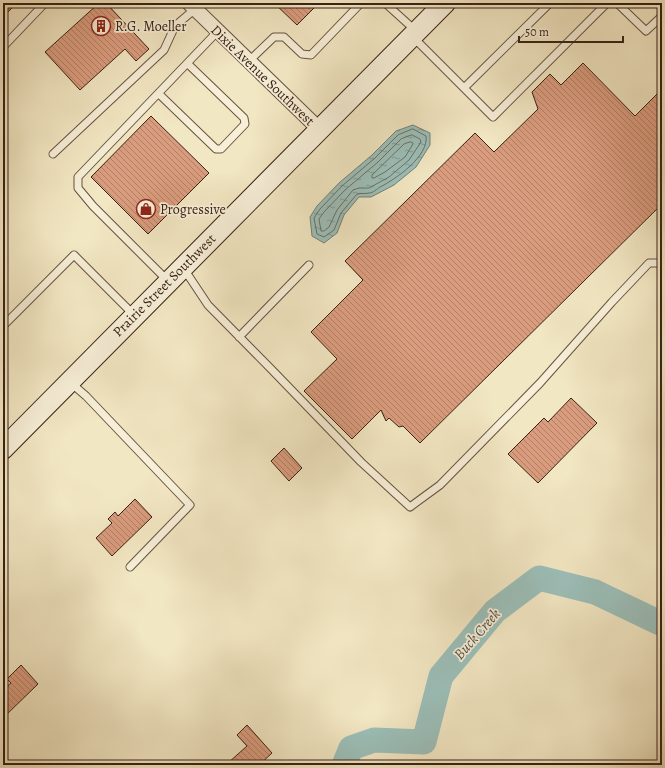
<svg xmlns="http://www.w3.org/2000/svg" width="665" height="768" font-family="Alegreya,serif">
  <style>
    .water { fill: url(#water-ripples); stroke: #748077 }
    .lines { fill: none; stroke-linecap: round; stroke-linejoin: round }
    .shore { stroke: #6a7066; stroke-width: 1 }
    .river { stroke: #9cbfb9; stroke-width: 25 }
    .building { fill: url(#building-back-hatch); stroke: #382114 }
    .lane-casing { stroke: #665240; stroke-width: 9 }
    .street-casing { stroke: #665240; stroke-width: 16 }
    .secondary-casing { stroke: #382114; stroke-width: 22 }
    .lane { stroke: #f7efd8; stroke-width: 7 }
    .street { stroke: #f7efd8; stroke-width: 14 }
    .secondary { stroke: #f7efd8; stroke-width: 20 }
    .labels { text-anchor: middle; stroke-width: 3.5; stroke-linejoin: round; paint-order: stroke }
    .poi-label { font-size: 14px; fill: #382114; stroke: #f7efd8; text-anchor: start }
    .street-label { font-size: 14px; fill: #382114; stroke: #f7efd8 }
    .water-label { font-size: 15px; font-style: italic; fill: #565046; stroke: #f7efd8 }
  </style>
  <defs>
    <pattern id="water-ripples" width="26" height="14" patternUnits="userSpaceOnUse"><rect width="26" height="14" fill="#9cbfb9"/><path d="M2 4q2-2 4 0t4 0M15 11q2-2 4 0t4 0" fill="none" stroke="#809b95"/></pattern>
    <pattern id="building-back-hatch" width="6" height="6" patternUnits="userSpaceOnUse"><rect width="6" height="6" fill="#da9c7e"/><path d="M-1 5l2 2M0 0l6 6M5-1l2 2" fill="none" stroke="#b27f66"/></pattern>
  </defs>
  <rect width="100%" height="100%" fill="#f2e7c3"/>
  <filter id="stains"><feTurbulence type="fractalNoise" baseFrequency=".005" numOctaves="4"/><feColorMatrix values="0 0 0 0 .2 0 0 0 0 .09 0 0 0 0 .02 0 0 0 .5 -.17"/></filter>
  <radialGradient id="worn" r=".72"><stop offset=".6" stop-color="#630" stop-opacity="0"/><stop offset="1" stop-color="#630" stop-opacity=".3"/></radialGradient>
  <path class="water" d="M413 125 430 133V145L416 167 394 185 371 197H359L344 215 337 233 324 243 312 236 310 217 317 206 339 183 372 155 396 131Z"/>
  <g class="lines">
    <path class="shore" d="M413 129 426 136C429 156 396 179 380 187 377 189 373 193 369 193 365 194 361 193 357 194L341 213 334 230 324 237 317 234 314 218 320 209 342 186 375 158 398 135Z
      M412 135 420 139 421 142 409 160 389 177 369 188H359L353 190 337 210 329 227 324 231H321L319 219 324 212 345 190 378 162 401 139Z
      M411 142 413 143V144L405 157 385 172 374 178H372V175L404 144Z"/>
    <path class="river" d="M344 765 351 748 374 740 424 742 441 676 495 611 539 578 595 592 662 624"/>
  </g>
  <path class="building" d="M3 3H17L3 17Z
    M99 3H106L149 49 136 61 125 49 80 90 45 52Z
    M274 3H319L297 25Z
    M583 63 635 116 662 89V204L420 443 403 426 399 427 389 418 386 421 381 410 352 439 304 391 337 359 311 332 363 280 345 261 475 133 494 152 538 109 532 92 550 74 561 85Z
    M151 116 209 173 148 234 91 177Z
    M571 398 597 423 538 483 508 454 544 418 548 422Z
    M284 448 302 468 289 481 271 461Z
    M135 499 152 517 112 556 96 538 112 523 108 519 115 512 118 516Z
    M21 665 38 684 3 718V690L11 683 7 679Z
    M247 725 272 753 259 765H230L228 763 247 746 237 735Z"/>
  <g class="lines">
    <g class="lane-casing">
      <path id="lane" d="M385 3 416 31
        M550 3 464 88 493 117 607 3
        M617 3 646 31 662 16
        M413 37 464 88
        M3 47 45 3
        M249 61 274 37H284L302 54 311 55 361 3
        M159 94 216 149H221L245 124 244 118 188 64
        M53 154 164 50 175 26 202 3
        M184 269 208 305 274 372 361 462 410 507 440 485 540 383 612 302 649 263H662
        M168 281 93 206 78 188V177L218 31
        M3 326 74 255 134 315
        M239 337 309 265
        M71 383 86 396 190 505 130 567"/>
    </g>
    <g class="street-casing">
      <path id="street" d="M189 3 320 130"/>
    </g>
    <g class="secondary-casing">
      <path id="secondary" d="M3 449C150 300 298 152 445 3"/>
    </g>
    <use href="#lane" class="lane"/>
    <use href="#street" class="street"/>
    <use href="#secondary" class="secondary"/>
  </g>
  <defs>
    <g id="building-ring" transform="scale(1)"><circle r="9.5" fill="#f7efd8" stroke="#8f2418" stroke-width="1.5"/><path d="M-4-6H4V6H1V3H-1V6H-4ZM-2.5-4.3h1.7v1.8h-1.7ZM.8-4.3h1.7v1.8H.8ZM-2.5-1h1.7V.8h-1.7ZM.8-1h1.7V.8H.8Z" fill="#8f2418"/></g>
    <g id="shop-ring" transform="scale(1)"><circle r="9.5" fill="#f7efd8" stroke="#8f2418" stroke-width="1.5"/><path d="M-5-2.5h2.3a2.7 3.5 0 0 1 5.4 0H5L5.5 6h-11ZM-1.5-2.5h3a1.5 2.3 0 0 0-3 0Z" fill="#8f2418"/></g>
  </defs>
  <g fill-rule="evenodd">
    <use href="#building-ring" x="101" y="26"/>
    <use href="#shop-ring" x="146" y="209"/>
  </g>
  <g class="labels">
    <g class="poi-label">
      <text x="115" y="31">R.G. Moeller</text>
      <text x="160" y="214">Progressive</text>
    </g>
    <g class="street-label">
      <text transform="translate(263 75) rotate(44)" y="5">Dixie Avenue Southwest</text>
      <text transform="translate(164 285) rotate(-45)" y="5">Prairie Street Southwest</text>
    </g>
    <g class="water-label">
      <text transform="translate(477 634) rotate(-49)" y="5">Buck Creek</text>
    </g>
  </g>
  <rect width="665" height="768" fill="none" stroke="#f2e7c3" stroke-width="16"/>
  <rect x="4" y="4" width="657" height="760" fill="none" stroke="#382114" stroke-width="2"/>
  <rect x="8" y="8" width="649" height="752" fill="none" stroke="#382114"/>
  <path d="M519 36v6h104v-6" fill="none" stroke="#382114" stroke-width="2"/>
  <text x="525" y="36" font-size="12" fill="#382114" stroke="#f7efd8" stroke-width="3" paint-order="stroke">50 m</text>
  <rect width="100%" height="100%" filter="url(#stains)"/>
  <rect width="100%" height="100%" fill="url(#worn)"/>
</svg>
